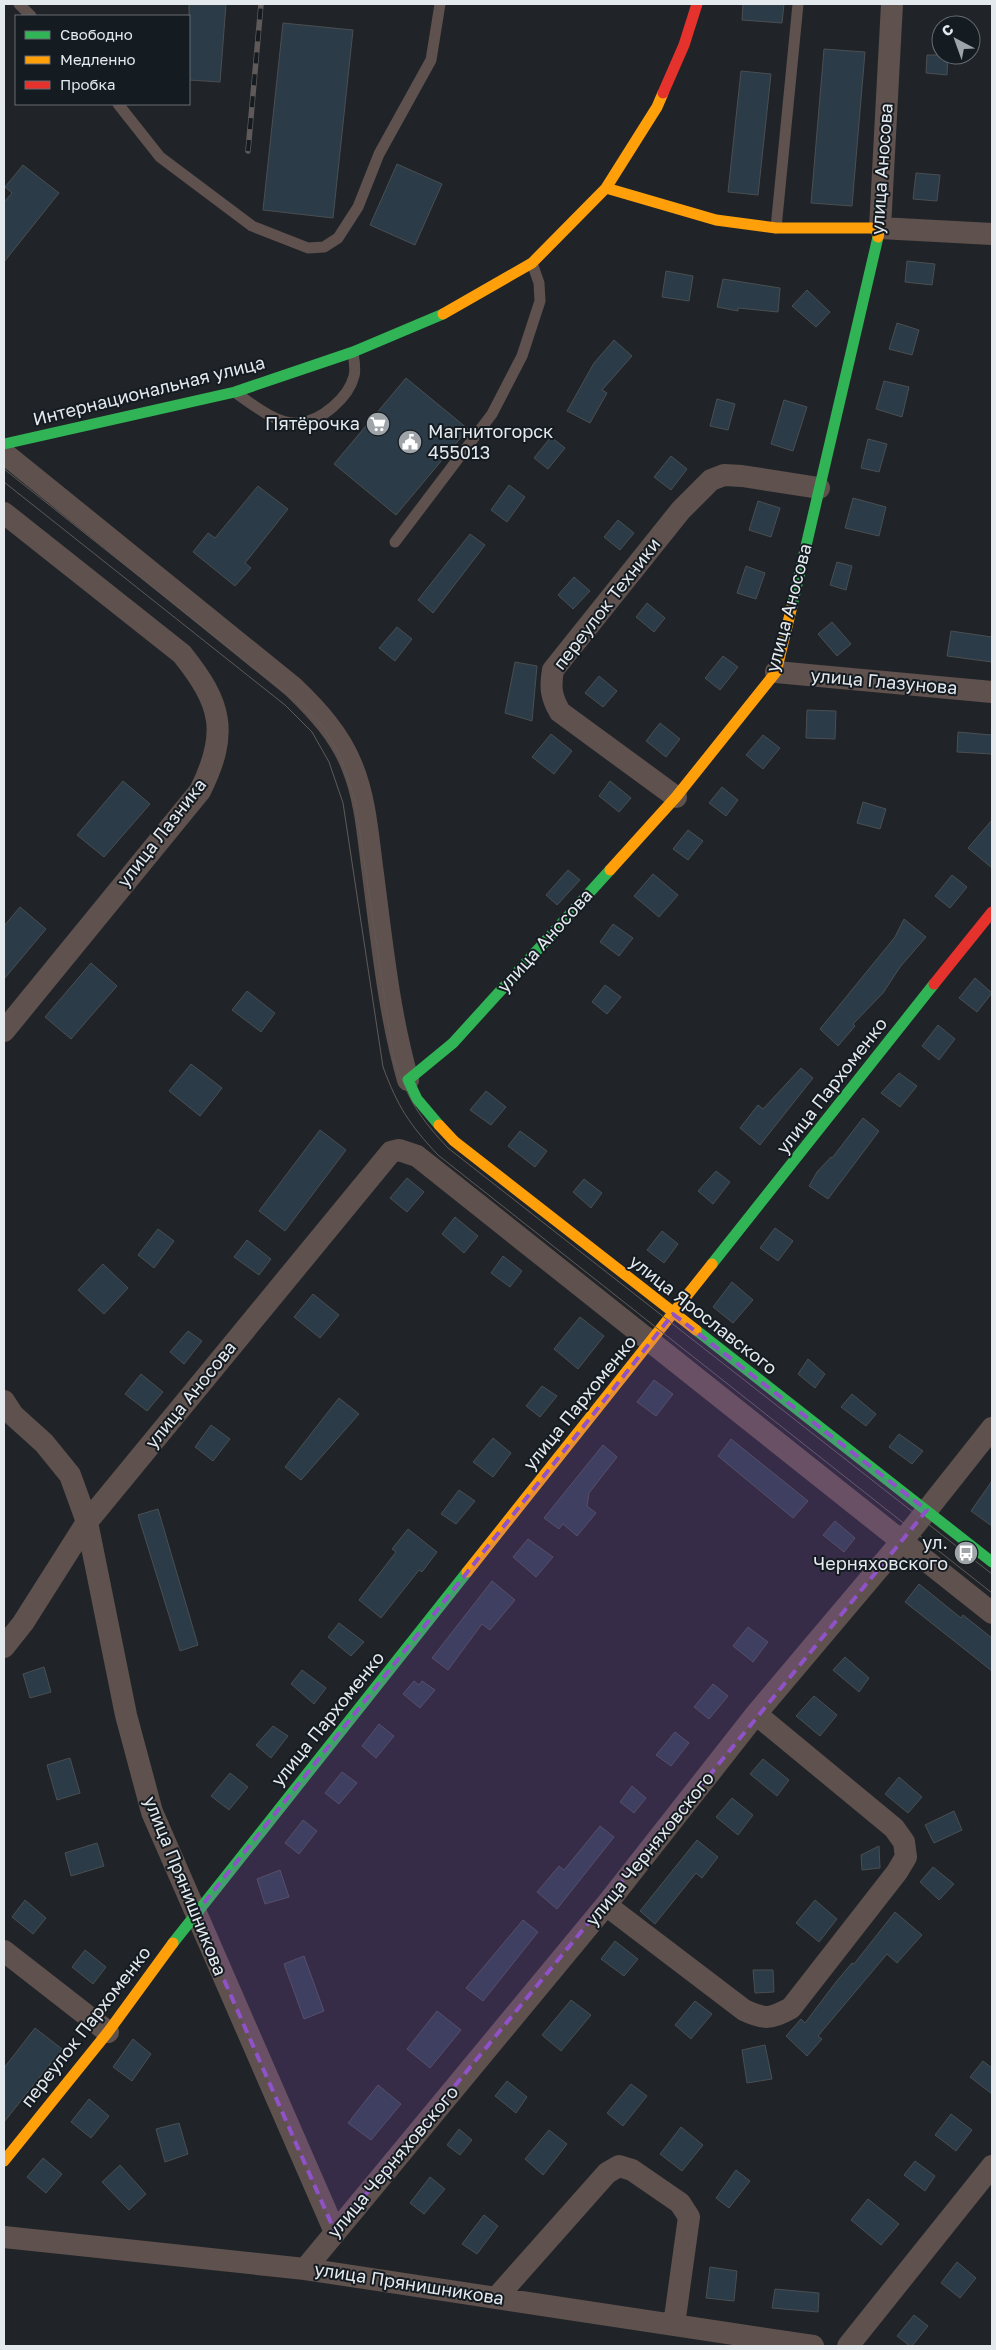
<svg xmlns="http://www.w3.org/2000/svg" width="996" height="2350" font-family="'Golos Text',sans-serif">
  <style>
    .building { fill: #2b3c48; stroke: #4a4e51 }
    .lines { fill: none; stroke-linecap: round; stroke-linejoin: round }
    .lane { stroke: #5f514d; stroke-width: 11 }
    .street { stroke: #5f514d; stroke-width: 22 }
    .fast { stroke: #30b455; stroke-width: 11 }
    .slow { stroke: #ff9f0a; stroke-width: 11 }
    .jam { stroke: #e5322d; stroke-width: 11 }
    .tram { stroke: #5f5a59; stroke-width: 1 }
    .rail-casing { stroke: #5f5a59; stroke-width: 5.5 }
    .rail { stroke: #141b21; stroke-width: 4; stroke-dasharray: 11; stroke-linecap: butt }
    .marked { fill: #9052c8; fill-opacity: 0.2; stroke: #9052c8; stroke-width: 4; stroke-dasharray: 10 6; stroke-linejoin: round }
    .labels { text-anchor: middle; stroke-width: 4; stroke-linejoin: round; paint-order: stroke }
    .street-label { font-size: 18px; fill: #e4e9ee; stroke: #141b21 }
    .poi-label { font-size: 18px; fill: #e4e9ee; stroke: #141b21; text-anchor: end }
  </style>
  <rect width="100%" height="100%" fill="#202428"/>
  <path class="building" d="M189 4H226L220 82 189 80Z
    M743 4H784L782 23 742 20Z
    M283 23 353 30 333 218 263 210Z
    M824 49 865 52 852 206 811 203Z
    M927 55H948L947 75 926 73Z
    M741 71 771 74 758 195 728 192Z
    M397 164 442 184 415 245 370 225Z
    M23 165 59 193 4 262V202L12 193 5 187Z
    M916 173 940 175 937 201 913 199Z
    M907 261 935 264 932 285 905 282Z
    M666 271 693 276 689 301 662 297Z
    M723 279 780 288 778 312 738 308V311L717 307Z
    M807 290 830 312 816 327 792 306Z
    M897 323 919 330 912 355 889 349Z
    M614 340 632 356 602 390 607 393 590 423 567 411 594 363Z
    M406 378 468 429 396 515 334 464Z
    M884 381 909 387 902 417 876 409Z
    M717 399 735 404 728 430 710 426Z
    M784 400 807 407 793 451 771 444Z
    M551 437 565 448 548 469 534 458Z
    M868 439 887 444 879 472 861 468Z
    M671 456 687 469 671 490 654 477Z
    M509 485 525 497 507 522 491 510Z
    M258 486 288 509 245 563 251 568 235 586 193 552 208 533 215 538Z
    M853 498 886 507 879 536 845 528Z
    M758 501 780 508 771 537 749 530Z
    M618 520 634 533 620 550 604 537Z
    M470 534 485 545 433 613 418 600Z
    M837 562 852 566 846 590 830 585Z
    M746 566 765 573 756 599 737 593Z
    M574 577 590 591 573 609 558 595Z
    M647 603 665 618 654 632 636 617Z
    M832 622 851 644 837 656 818 634Z
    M397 627 412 639 395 661 379 648Z
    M951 631 992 637V662L947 656Z
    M723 656 738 667 720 690 705 678Z
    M515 662 537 666 532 721 505 713Z
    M599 676 617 691 603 707 585 693Z
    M807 710 836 711 835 739 806 738Z
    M660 723 680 739 666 757 646 741Z
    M958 732 992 735V754L957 752Z
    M551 734 572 751 554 774 532 757Z
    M763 735 780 748 763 769 746 755Z
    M123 781 150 804 104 857 77 835Z
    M610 781 631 798 619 812 599 796Z
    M722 787 738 800 726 816 709 803Z
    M863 802 886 809 880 829 857 823Z
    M992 820V868L968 848Z
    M688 830 703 841 688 860 673 849Z
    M568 870 580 880 557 905 546 895Z
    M653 874 678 895 659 917 634 896Z
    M952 875 967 887 950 908 935 896Z
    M20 907 46 929 4 979V926Z
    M904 919 926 937 900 967 883 993 853 1024 855 1026 838 1046 820 1029 895 937Z
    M613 924 633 938 619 956 600 942Z
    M91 963 117 986 71 1039 45 1017Z
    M975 978 992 993 977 1012 959 998Z
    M605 985 621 997 607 1014 592 1002Z
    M247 991 275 1013 261 1032 232 1010Z
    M938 1025 955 1039 939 1060 922 1046Z
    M191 1064 222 1088 200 1116 169 1091Z
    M801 1068 813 1078 760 1145 740 1128 758 1105 763 1109Z
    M899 1073 917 1086 900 1107 881 1093Z
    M486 1091 506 1107 491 1125 470 1110Z
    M863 1118 879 1131 828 1199 809 1186 817 1172 831 1157 832 1158Z
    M320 1130 346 1150 285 1231 259 1211Z
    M520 1131 547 1151 535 1167 508 1146Z
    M716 1171 730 1182 713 1204 698 1191Z
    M407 1178 424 1192 407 1212 390 1198Z
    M584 1179 602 1193 591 1208 573 1192Z
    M455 1217 478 1236 464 1253 442 1234Z
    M775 1228 793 1241 778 1261 760 1248Z
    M158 1229 174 1241 154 1268 138 1255Z
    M662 1231 678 1244 664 1263 647 1250Z
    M247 1240 271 1259 259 1275 234 1257Z
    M503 1256 522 1271 510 1287 491 1273Z
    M103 1264 128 1288 104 1314 78 1290Z
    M732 1282 753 1300 733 1323 713 1307Z
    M313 1294 339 1315 320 1338 294 1317Z
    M580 1317 604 1336 578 1369 554 1349Z
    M188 1331 202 1341 184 1364 170 1352Z
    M808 1359 825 1374 815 1388 798 1374Z
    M141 1374 163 1392 147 1411 125 1394Z
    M654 1380 673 1394 656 1416 637 1402Z
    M542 1386 557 1396 540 1417 526 1406Z
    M852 1394 876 1414 866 1426 841 1407Z
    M339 1398 359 1414 301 1480 285 1467Z
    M211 1425 230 1439 213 1461 195 1447Z
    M899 1434 923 1451 912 1464 889 1447Z
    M493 1438 511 1453 493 1477 473 1462Z
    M731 1439 808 1501 793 1518 718 1456Z
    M603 1445 617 1457 589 1493 587 1506 596 1513 577 1536 563 1524 559 1529 544 1518Z
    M992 1481V1526L971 1511Z
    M459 1490 475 1501 456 1524 441 1514Z
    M158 1509 198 1645 180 1651 138 1515Z
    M835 1521 855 1538 844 1552 823 1535Z
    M408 1529 437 1552 422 1572 419 1570 381 1618 359 1600 396 1552 392 1549Z
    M528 1539 553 1557 536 1577 513 1557Z
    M492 1581 515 1600 490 1630 482 1624 448 1670 432 1658Z
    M919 1584 961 1618 963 1615 992 1638V1671L905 1602Z
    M339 1623 364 1642 351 1656 328 1637Z
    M748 1627 768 1642 753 1662 733 1646Z
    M845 1657 869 1678 859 1692 833 1670Z
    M44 1667 51 1692 30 1698 23 1674Z
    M302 1670 326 1688 314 1704 291 1684Z
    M414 1681 419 1685 422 1681 435 1690 420 1708 403 1694Z
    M713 1684 728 1696 709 1719 694 1707Z
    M814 1696 837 1715 820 1736 796 1716Z
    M379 1724 394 1736 376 1758 362 1746Z
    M273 1726 288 1736 271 1758 256 1745Z
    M675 1732 689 1743 671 1766 656 1755Z
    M70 1758 80 1793 57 1800 47 1765Z
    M763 1759 789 1780 777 1796 750 1774Z
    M342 1772 357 1783 339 1804 325 1793Z
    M230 1773 248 1787 229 1810 211 1796Z
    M899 1777 922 1797 908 1813 885 1794Z
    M632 1786 646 1798 634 1813 620 1802Z
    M732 1798 753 1815 738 1835 716 1817Z
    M954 1811 962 1830 934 1843 925 1825Z
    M303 1820 317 1831 299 1854 285 1843Z
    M600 1826 614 1837 557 1909 537 1892 559 1866 564 1870Z
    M697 1840 718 1857 702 1878 696 1873 655 1924 640 1911Z
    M97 1843 104 1866 71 1876 65 1853Z
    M879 1846 880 1868 862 1870 861 1855Z
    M933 1867 954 1884 939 1900 920 1882Z
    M280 1870 289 1897 265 1904 257 1879Z
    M25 1900 46 1918 33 1934 12 1917Z
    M815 1900 837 1919 819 1942 796 1923Z
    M895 1912 922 1935 897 1963 887 1954 818 2036 822 2039 807 2056 786 2036 801 2019 805 2023 836 1982 852 1963 854 1964Z
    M523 1920 538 1932 483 2001 466 1988Z
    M615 1941 638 1959 624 1976 601 1959Z
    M85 1950 106 1967 93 1984 72 1967Z
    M304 1956 324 2011 304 2019 284 1964Z
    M753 1970H773L774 1992 755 1993Z
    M571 2000 591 2015 561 2051 542 2035Z
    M695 2001 712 2014 691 2039 675 2025Z
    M437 2011 461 2030 430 2068 407 2049Z
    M35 2028 62 2049 4 2122V2068Z
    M133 2039 151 2054 132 2081 113 2067Z
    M765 2045 772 2079 747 2083 742 2050Z
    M983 2061 992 2068V2094L970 2077Z
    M507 2081 527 2097 516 2113 495 2096Z
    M631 2084 647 2096 623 2126 607 2113Z
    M378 2085 401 2104 371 2140 348 2123Z
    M89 2099 109 2116 91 2138 71 2122Z
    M951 2114 972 2130 956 2151 935 2135Z
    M179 2123 188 2154 165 2162 156 2129Z
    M681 2127 703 2145 682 2171 660 2154Z
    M459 2129 472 2140 460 2155 447 2145Z
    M549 2130 567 2144 543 2175 525 2159Z
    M43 2158 62 2174 46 2193 27 2177Z
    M915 2161 935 2176 925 2191 904 2175Z
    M120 2165 146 2194 129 2210 102 2182Z
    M736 2170 750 2181 729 2208 716 2198Z
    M430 2177 445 2189 424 2214 410 2203Z
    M868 2199 899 2224 881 2245 851 2220Z
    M484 2215 498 2226 477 2254 462 2244Z
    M957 2262 976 2278 960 2298 941 2283Z
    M710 2267 737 2271 734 2301 706 2298Z
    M775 2289 819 2293 818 2312 772 2308Z
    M914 2315 928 2326 912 2346H910L897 2336Z"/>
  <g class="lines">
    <path class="lane" d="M19 4 31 16
      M118 104 160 157 252 226 308 248 324 247 338 238 358 207 379 154 431 60 440 4
      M776 228 798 4
      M236 393C252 404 277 425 298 423 321 422 349 397 354 376 356 369 354 360 353 353
      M395 542 492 414 522 356 540 301 539 283 532 263"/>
    <path class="street" d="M892 4 880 228 992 234
      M4 453 293 687C317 710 340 735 352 766 366 800 368 838 373 874 382 943 389 1014 408 1080
      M4 513 182 654C222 704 229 733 200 791L4 1031
      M776 672 992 692
      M676 797 560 712C551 697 550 687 553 670L681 510 711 480 724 475 742 476 819 488
      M4 1401 13 1415 44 1443 70 1475 87 1522 126 1715 152 1812 335 2232
      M4 1647 23 1623 87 1522 391 1152 399 1150 417 1156 992 1613
      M606 1905 744 2010C765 2020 771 2019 791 2008L897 1872 906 1857 904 1842 894 1828 756 1714
      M4 1951 108 2032
      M4 2237 305 2269 813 2346
      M305 2269 606 1905 756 1714 912 1529 992 1428
      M497 2297 607 2173 619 2166 632 2170 680 2203 689 2217 674 2325
      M848 2346 992 2166"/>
    <path class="fast" d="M4 444 235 392 353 352 443 314
      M792 606 878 237
      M439 1125 417 1099 408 1080 453 1043 610 870
      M712 1264 934 984
      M696 1330 992 1562
      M173 1943 467 1572"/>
    <path class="slow" d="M606 188 716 220 776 228H880L878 237
      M443 314 532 263 606 188 657 107 663 93
      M610 870 676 797 776 672 792 606
      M439 1125 454 1141 696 1330
      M467 1572 712 1264
      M4 2161 108 2032 173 1943"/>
    <path class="jam" d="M663 93 684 45 697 4
      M934 984 992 912"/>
    <path class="tram" d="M4 469 296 701 324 728 341 758 355 800 394 1060C409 1101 419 1117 448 1148L992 1574
      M4 482 285 705 312 732 329 762 343 803 383 1067C398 1107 409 1124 438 1155L992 1593"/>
    <g class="rail-casing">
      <path id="rail" d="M248 151 261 4"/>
    </g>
    <use href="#rail" class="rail"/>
  </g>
  <path class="marked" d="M673 1314 927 1510 335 2232 195 1914Z"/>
  <defs>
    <g id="supermarket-disc" transform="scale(1.25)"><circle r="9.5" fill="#9fa4a9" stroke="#141b21"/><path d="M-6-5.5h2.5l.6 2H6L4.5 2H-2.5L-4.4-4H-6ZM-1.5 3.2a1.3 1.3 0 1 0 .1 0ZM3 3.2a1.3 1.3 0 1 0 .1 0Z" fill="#fff"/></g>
    <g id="civic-disc" transform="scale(1.25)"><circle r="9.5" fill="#9fa4a9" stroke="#141b21"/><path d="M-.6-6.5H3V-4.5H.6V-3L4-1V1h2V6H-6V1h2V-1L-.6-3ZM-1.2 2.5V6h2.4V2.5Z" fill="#fff"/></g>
    <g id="bus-disc" transform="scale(1.25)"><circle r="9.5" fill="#9fa4a9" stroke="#141b21"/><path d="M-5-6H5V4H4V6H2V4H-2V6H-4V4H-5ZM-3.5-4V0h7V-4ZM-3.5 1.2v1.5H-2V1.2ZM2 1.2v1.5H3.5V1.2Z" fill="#fff"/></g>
  </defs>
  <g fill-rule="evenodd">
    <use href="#supermarket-disc" x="378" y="424"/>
    <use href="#civic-disc" x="410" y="442"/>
    <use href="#bus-disc" x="966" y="1553"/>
  </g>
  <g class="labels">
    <g class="street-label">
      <text transform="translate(882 169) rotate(-86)" y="6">улица Аносова</text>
      <text transform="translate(149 391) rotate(-14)" y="6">Интернациональная улица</text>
      <text transform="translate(607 604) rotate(-52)" y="6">переулок Техники</text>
      <text transform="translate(789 608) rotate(-75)" y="6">улица Аносова</text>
      <text transform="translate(884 682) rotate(5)" y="6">улица Глазунова</text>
      <text transform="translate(162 833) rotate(-52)" y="6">улица Лазника</text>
      <text transform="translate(545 941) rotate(-48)" y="6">улица Аносова</text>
      <text transform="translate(832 1086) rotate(-52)" y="6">улица Пархоменко</text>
      <text transform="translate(703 1315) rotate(38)" y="6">улица Ярославского</text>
      <text transform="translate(191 1395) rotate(-51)" y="6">улица Аносова</text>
      <text transform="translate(580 1403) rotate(-51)" y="6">улица Пархоменко</text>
      <text transform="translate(328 1719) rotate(-51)" y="6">улица Пархоменко</text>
      <text transform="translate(650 1849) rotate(-51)" y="6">улица Черняховского</text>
      <text transform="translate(185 1886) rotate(68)" y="6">улица Прянишникова</text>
      <text transform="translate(86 2027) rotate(-52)" y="6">переулок Пархоменко</text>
      <text transform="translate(393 2162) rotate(-50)" y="6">улица Черняховского</text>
      <text transform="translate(409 2284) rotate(9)" y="6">улица Прянишникова</text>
    </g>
    <g class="poi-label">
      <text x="360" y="430">Пятёрочка</text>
      <text x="428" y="438" text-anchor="start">Магнитогорск<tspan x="428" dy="21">455013</tspan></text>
      <text x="948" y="1549">ул.<tspan x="948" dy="21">Черняховского</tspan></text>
    </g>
  </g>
  <rect width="996" height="2350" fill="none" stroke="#e4e9ee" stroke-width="10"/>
  <rect x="15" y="15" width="175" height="90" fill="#141b21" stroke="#676d73"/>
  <rect x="25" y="31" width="25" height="8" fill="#30b455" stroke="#676d73"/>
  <text x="60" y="40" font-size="15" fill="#e4e9ee">Свободно</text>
  <rect x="25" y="56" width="25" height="8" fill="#ff9f0a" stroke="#676d73"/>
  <text x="60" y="65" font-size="15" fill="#e4e9ee">Медленно</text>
  <rect x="25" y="81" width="25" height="8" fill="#e5322d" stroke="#676d73"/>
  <text x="60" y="90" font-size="15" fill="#e4e9ee">Пробка</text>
  <g transform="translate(956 40) rotate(319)"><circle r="24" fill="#141b21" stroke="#676d73"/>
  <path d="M0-4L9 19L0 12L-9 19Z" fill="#9fa4a9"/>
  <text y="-8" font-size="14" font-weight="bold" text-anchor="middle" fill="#e4e9ee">С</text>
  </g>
</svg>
